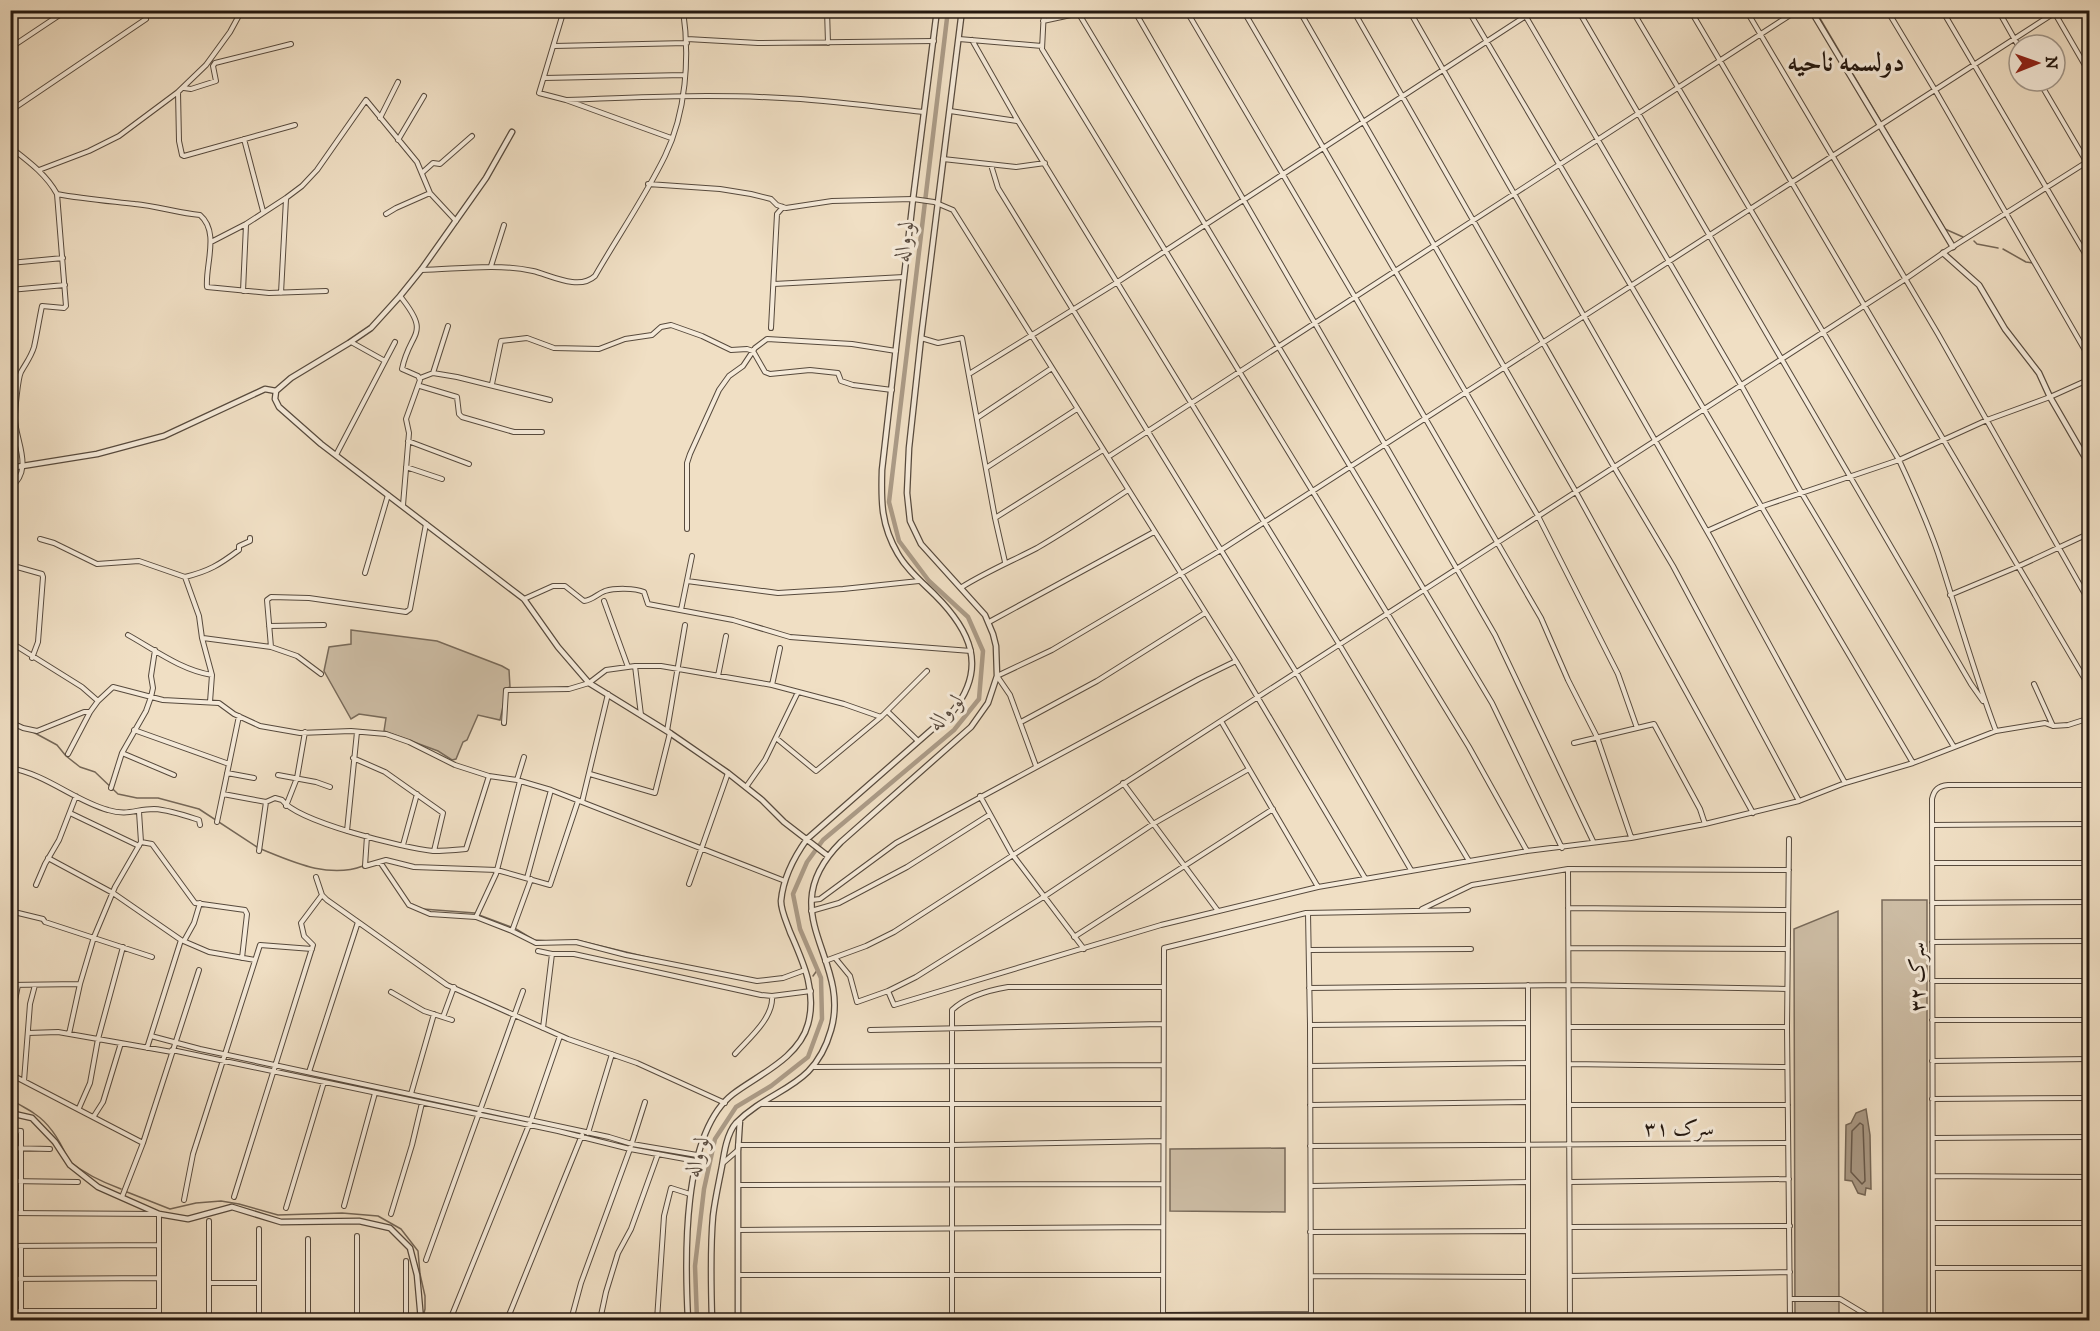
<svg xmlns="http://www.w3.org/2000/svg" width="2100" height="1331" font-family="'IM FELL DW Pica',Amiri,serif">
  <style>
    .green { fill: #cdbda5; stroke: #786a5a; stroke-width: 1.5 }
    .water { fill: #ab9b87; stroke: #756757; stroke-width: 1.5 }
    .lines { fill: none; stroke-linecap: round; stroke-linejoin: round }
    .shore { stroke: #685a4c; stroke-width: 1.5 }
    .stream { stroke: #756757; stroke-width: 1.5 }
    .canal { stroke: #ab9b87; stroke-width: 4.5 }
    .minor-casing { stroke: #574a3d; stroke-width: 6 }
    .tertiary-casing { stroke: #574a3d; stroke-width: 7 }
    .minor { stroke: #f5ead9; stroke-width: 4 }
    .tertiary { stroke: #f5ead9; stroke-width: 4.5 }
    .labels { text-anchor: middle; stroke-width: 6; stroke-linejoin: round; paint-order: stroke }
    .street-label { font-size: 21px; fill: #241810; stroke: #f5ead9 }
    .water-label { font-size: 22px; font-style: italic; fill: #5a4c40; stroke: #f5ead9 }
    .district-label { font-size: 27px; font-weight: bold; fill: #241810; stroke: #f5ead9 }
  </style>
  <rect width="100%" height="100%" fill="#f0dfc4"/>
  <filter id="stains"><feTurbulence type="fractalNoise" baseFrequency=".00333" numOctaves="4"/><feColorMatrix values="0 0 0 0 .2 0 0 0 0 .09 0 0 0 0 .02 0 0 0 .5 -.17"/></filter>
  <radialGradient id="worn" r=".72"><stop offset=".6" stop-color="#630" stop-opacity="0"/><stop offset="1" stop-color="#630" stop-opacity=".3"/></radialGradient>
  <path class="green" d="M351 630 437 641 502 666 509 670 510 687 504 689V702L500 720 478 715 467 740 463 742 456 759 452 760 438 751 384 731 386 718 359 714 351 719 324 671 329 647 351 644Z
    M1882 900H1927V1320H1883Z
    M1838 911 1839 1320H1795L1794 929Z
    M1285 1148V1212L1170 1211V1149Z"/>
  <path class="water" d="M1866 1109 1870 1135 1871 1189 1866 1188 1865 1195 1858 1193 1852 1181 1845 1180 1846 1125 1851 1123 1856 1113Z"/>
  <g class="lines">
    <path class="shore" d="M1860 1123 1863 1125 1865 1181 1862 1184 1851 1172 1852 1131Z"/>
    <path class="stream" d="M1815 10 1880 120
      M1884 127 1945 229 1963 237
      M1974 241 1977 244 1998 248
      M2003 249 2026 262 2033 263
      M33 732 57 745 66 756 80 767 95 772 118 794 137 798H158L199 809 257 847
      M261 849C293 862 329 879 363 866
      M423 909 475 913
      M479 915 511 927
      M516 929 534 940 550 941
      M576 940 659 960
      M813 976 818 969
      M763 982 773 981
      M10 1098C18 1105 27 1108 35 1114 50 1124 60 1141 67 1157
      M69 1161C85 1174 102 1182 121 1189
      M127 1192 170 1209 196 1203 221 1201 239 1204 278 1215 342 1213 378 1216 401 1229 418 1251 420 1274 425 1296V1309L423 1317"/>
    <path class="canal" d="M697 1320 695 1266 704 1189 715 1139 736 1107 771 1086 808 1057 822 1019 821 978 800 929 793 894 807 862 823 840 954 730 979 699 983 651 968 617 929 581 899 541 889 502 948 10"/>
    <g class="minor-casing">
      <path id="minor" d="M564 10 539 93 566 100 671 138
        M827 10 828 43
        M1044 10 1042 49 1469 747 1527 851
        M1134 10 1495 635 1593 841
        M1186 10 1355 297 1541 618 1568 680 1597 737 1631 837
        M1243 10 1538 516 1618 674 1637 728
        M1299 10 1576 492 1753 813
        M1353 10 1614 467 1673 566 1799 801
        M1409 10 1712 540 1845 783
        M1522 10 1741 385 1801 492 1954 747
        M1578 10 1971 684 1983 701
        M1632 10 1899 460C1913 490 1927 521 1938 553 1957 612 1974 673 1996 731
        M1690 10 2090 688
        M1746 10 1938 334 2090 603
        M1887 10 1935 90 2090 359
        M1942 10 2090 262
        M1998 10 2019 47
        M2053 10 2090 74
        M563 14 665 10
        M1079 14 1492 703 1562 848
        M1043 21 1094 10
        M687 39 758 43 934 41
        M959 39 1042 46
        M972 40 1018 121 1339 644 1469 861
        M554 46 687 43
        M10 48 67 10
        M544 78 684 75
        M2039 81 2090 168
        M184 88 191 89 216 81 213 66 215 63 291 44
        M178 92 179 141 182 155 184 156 295 125
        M566 100C638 97 710 94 782 98 829 100 876 107 924 112
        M10 111 146 19
        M950 111 1017 121
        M380 118 398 82
        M244 139 263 211
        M398 140 424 96
        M10 147C28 161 46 174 57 194L66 306 64 308 42 306C39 320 37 334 34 347 31 357 26 363 21 372 18 378 15 410 15 418 15 441 35 469 10 488
        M943 159 1016 167 1045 163
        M991 165 998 188 1296 672 1411 870
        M39 170 89 151 119 136 178 92 206 65 230 32 242 10
        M423 172 433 163 440 164 472 136
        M648 184 720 189 751 194 771 199 777 205 786 208 832 201 913 199 934 202 953 210 1236 661 1365 878
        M57 194C83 199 109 201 135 204 157 206 178 213 200 215 220 232 205 265 207 287L269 293 326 291
        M386 214 396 208 430 193
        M211 242 246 224 286 198 302 186 317 170 366 100 417 162 430 193 456 221
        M10 263 63 258
        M491 266 504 225
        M421 270C459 269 496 263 533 271 550 275 579 291 595 276 618 236 645 197 665 156 686 113 690 57 683 10
        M774 284 904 277
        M10 290 65 285
        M243 291 246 225
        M281 293 286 199
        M400 296C432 336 410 330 402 369L418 376 420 380 406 419 409 433 403 505
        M771 328 777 214 783 207
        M921 338 938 343 962 338 995 518 1005 562
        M351 342 385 361
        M433 373 448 326
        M969 374 1116 283 1535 10
        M420 378 433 373 457 377 550 400
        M492 384 501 341 527 338 554 348 599 349 625 339 652 335 661 327 671 325 702 336 731 350 747 349 753 351 765 372 770 374 810 370 838 373 841 381 853 385 892 390
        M420 386 457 397 459 414 462 417 514 432H542
        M977 418 1052 368
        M408 441 469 464
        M336 455 395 342
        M1108 457 1798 10
        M406 467 442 479
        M986 468 1077 409
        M995 518 1103 450
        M687 529V463L690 454 719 390 729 376 743 366 755 348 767 339 852 344 896 351
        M1707 531 1763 506 1899 460 1987 420 2050 397 2090 379
        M40 539 54 543 97 564 139 561 185 577 199 616 202 638 212 675 210 702
        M10 565 42 574 43 577 38 642 32 658
        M365 573 388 495
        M185 577C209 571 219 565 239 550V546L250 541V538
        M687 581 778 593 843 589 919 581
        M962 587C986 572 1012 561 1037 548 1068 530 1098 510 1128 490
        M1950 595 2017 567 2090 533
        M524 599 553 586H565L584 601C593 600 597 594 605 591 615 588 635 588 644 592L648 604 733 620 790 637 971 651
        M604 601 628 667
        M681 610 692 556
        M989 622 1154 532
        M269 626 324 625
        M128 635C155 650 181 670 212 675
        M203 638 271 647 297 656 321 674
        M10 642 82 687 98 701
        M271 647 267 600 271 597 309 598 406 612 410 609 426 524
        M635 666 641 715
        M718 676 726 636
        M2034 684 2053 726
        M772 685 780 648
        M887 711 918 741
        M1221 721 1318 887
        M10 722 23 728 37 731 84 712H90L98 701 113 687 163 700 219 703 234 714 260 726 300 733 351 731 386 734 409 742 455 765 489 776 517 780 551 790 785 881
        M1021 722 1097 681 1205 613
        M504 723 506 690 569 689 589 683 606 670 635 666H661L772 685 844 704 881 717
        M134 730 229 764
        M667 731 685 625
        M776 738 816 771 881 717 927 671
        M1574 743 1654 724 1700 809 1705 824
        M122 753 174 775
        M68 754 90 712
        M353 758 385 772 443 813 434 851
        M1913 763 1996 731 2045 723 2053 726 2068 725 2090 718
        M1036 766 1010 695 997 676 1052 650 1221 550 2059 10
        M10 768C46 774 75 801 108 810 128 816 136 809 154 809 170 810 184 815 199 820L200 825
        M227 773 254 778
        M590 774 655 793 670 733
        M278 775 316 782 330 787
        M517 780 524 757
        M1123 783 1218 911
        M746 787 765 760 798 692
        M111 788 122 753 146 711 151 697 153 688 151 676 155 650
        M223 794 266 802 275 798 282 800C298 822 404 848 433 851 444 851 455 850 466 849L489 776
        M980 796 1012 854 1084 949
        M582 802 608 694
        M286 806 297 778 305 732
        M70 813 139 846
        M217 822 239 716
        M1932 825 2090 824
        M347 831 357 732
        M367 836 365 866 386 860 414 867 497 870 550 885 578 801
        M1789 839 1787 1027 1790 1320
        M141 842 152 844 195 903 245 910 247 914 242 958
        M403 845 417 794
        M259 851 266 802
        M48 858 113 893 181 940 147 1048
        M380 862 409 905 430 914 476 917 512 931 536 943 576 942 626 955 757 981 783 978 805 970
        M1932 863H2090
        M1568 869 1570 1320
        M316 877 322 895 327 900 447 985 568 1039 637 1063 725 1103
        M527 878 551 790
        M689 884 728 773
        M36 885 45 864 59 840 76 796
        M812 900 820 899 896 843 1199 679 1236 661
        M1932 903 2090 902
        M1568 908 1788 910
        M1422 909 1472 885 1568 869 1789 870
        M10 911 43 919 45 922 152 957
        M811 911 839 903 907 867 989 815
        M1308 913 1310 1025 1311 1320
        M476 917 496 874 520 781
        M512 931 531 879
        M1074 937 1273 809
        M181 940 209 952 255 960
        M184 941 194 923 200 903
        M1932 942 2090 941
        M1569 948 1788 949
        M1309 950 1471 949
        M538 951 552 954H574L761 995 772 996 811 991
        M836 959 850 976 857 1002 888 991 894 1005 1161 925 1318 887 1527 851 1631 838 1705 824 1799 801 1845 783 1913 763 1468 10
        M825 961 866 946 894 932 1904 280 1943 253 2090 160
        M1932 981H2090
        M10 985 80 984
        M1309 988 1569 985 1787 989
        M888 991 916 977 1045 896 1153 824 1249 769
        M391 992 424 1011 452 1020
        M443 1017 454 987
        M1932 1020H2090
        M1310 1025 1528 1023
        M10 1026 18 985
        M1569 1027H1787
        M543 1028 552 954
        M870 1030 1162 1024
        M28 1033 58 1032 172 1052
        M69 1034 80 984 94 937 115 887 141 842 139 812
        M151 1036 200 1049 609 1137 632 1144 697 1155
        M172 1050 558 1131 630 1149 696 1161
        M735 1054C748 1039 774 1018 772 996
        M1932 1061 2090 1059
        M1569 1064 1787 1067
        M1310 1066 1528 1063
        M814 1067 1162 1065
        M309 1072 358 922
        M10 1074 143 1143
        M24 1081 30 1004 35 985
        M411 1094 434 1014
        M1932 1099 2090 1098
        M762 1104H1163
        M1310 1105 1528 1102
        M1569 1105H1788
        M79 1108 90 1083 98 1039 123 947
        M94 1116 103 1102 121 1043
        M10 1130 21 1131V1213
        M588 1133 612 1054
        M1933 1138 2090 1137
        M738 1145H952L1163 1141
        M1310 1146 1788 1143
        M10 1148 50 1149
        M723 1163 738 1150
        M1933 1176 2090 1177
        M10 1181 78 1182
        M1570 1182 1789 1179
        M738 1185 1163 1184
        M1311 1186 1528 1182
        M122 1197 143 1143 199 970
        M234 1197 313 945 304 936 301 923 322 895
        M184 1200 193 1154 260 945 312 949
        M344 1206 375 1093
        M286 1208 324 1082
        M10 1213 159 1214V1320
        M391 1214 412 1145 422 1103
        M209 1221V1320
        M1933 1223H2090
        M1570 1227 1790 1226
        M738 1230 1163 1227
        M1310 1232 1528 1231
        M10 1246 159 1245
        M21 1246V1320
        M426 1260 523 991
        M406 1261V1320
        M1933 1268H2090
        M738 1275H1163
        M1311 1276 1528 1277
        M1570 1276 1790 1272
        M10 1279 159 1278
        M209 1283H259
        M1790 1299H1840L1875 1320
        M10 1311H159
        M1163 1315 1311 1314
        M1933 1315H2090
        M259 1320V1229
        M308 1320V1239
        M357 1320V1236
        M450 1320 531 1120 560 1036
        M507 1320 582 1135
        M571 1320 581 1283 630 1149 645 1102
        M600 1320 606 1292 618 1253 631 1229 658 1154
        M657 1320 664 1216 671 1188 690 1194
        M952 1320V1010C966 997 990 990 1008 987H1163
        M1150 1320H1163
        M1163 1320 1164 948 1306 913 1468 910
        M1528 1320V985
        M1933 1320 1932 799C1934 790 1938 786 1948 785H2090"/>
    </g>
    <g class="tertiary-casing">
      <path id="tertiary" d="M1811 10 1953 247
        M512 132 486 178 421 270 400 296 371 328 349 343 291 378 276 391 275 399 279 407 321 444 524 599 558 647 589 683 670 733 728 773 762 800 784 822 828 856
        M1943 253 1979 285 2005 329 2039 373 2050 397 2090 466
        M10 468 97 454 164 436 265 389 276 391
        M10 1113 32 1118 55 1142 70 1165 98 1187 159 1214 188 1219 232 1207 281 1222 359 1221 390 1228 410 1248 417 1275 421 1320
        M688 1320C685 1261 681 1134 733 1094 758 1075 799 1058 808 1024 817 991 803 962 790 932 787 923 781 911 781 901 783 879 794 857 807 839L953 711C988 667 970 630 935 595 922 582 907 570 898 554 881 525 881 502 882 470L913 199 937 10
        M712 1320C711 1286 710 1250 713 1216 715 1199 719 1182 722 1166 724 1153 727 1133 736 1123 773 1086 814 1090 831 1030 852 958 770 913 841 842L971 727 988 703 997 676 996 646 993 634 985 615 921 544 910 521 907 493 909 448 921 338 962 10
        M738 1320V1151L740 1120"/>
    </g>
    <use href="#minor" class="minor"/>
    <use href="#tertiary" class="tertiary"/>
  </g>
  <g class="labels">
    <g class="street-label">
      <text transform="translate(1917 977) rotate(-90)" y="7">سرک ۳۲</text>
      <text x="1679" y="1135">سرک ۳۱</text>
    </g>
    <g class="water-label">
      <text transform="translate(903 241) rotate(-83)" y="8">لو واله</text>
      <text transform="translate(945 711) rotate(-47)" y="8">لو واله</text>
      <text transform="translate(696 1156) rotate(-74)" y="8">لو واله</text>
    </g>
    <g class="district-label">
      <text x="1846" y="71">دولسمه ناحیه</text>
    </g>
  </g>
  <rect width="2100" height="1331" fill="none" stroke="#f0dfc4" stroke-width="36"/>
  <rect x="12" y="12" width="2076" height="1307" fill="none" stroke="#241810" stroke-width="3"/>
  <rect x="18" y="18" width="2064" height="1295" fill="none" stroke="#241810" stroke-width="1.5"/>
  <g transform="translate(2037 63) rotate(89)"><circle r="28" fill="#f5ead9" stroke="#a19689" stroke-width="1.5"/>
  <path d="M0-4.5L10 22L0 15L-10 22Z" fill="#8f2418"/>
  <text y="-9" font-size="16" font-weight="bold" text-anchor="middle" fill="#241810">N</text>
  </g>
  <rect width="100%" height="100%" filter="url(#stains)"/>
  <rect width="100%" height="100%" fill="url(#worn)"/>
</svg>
